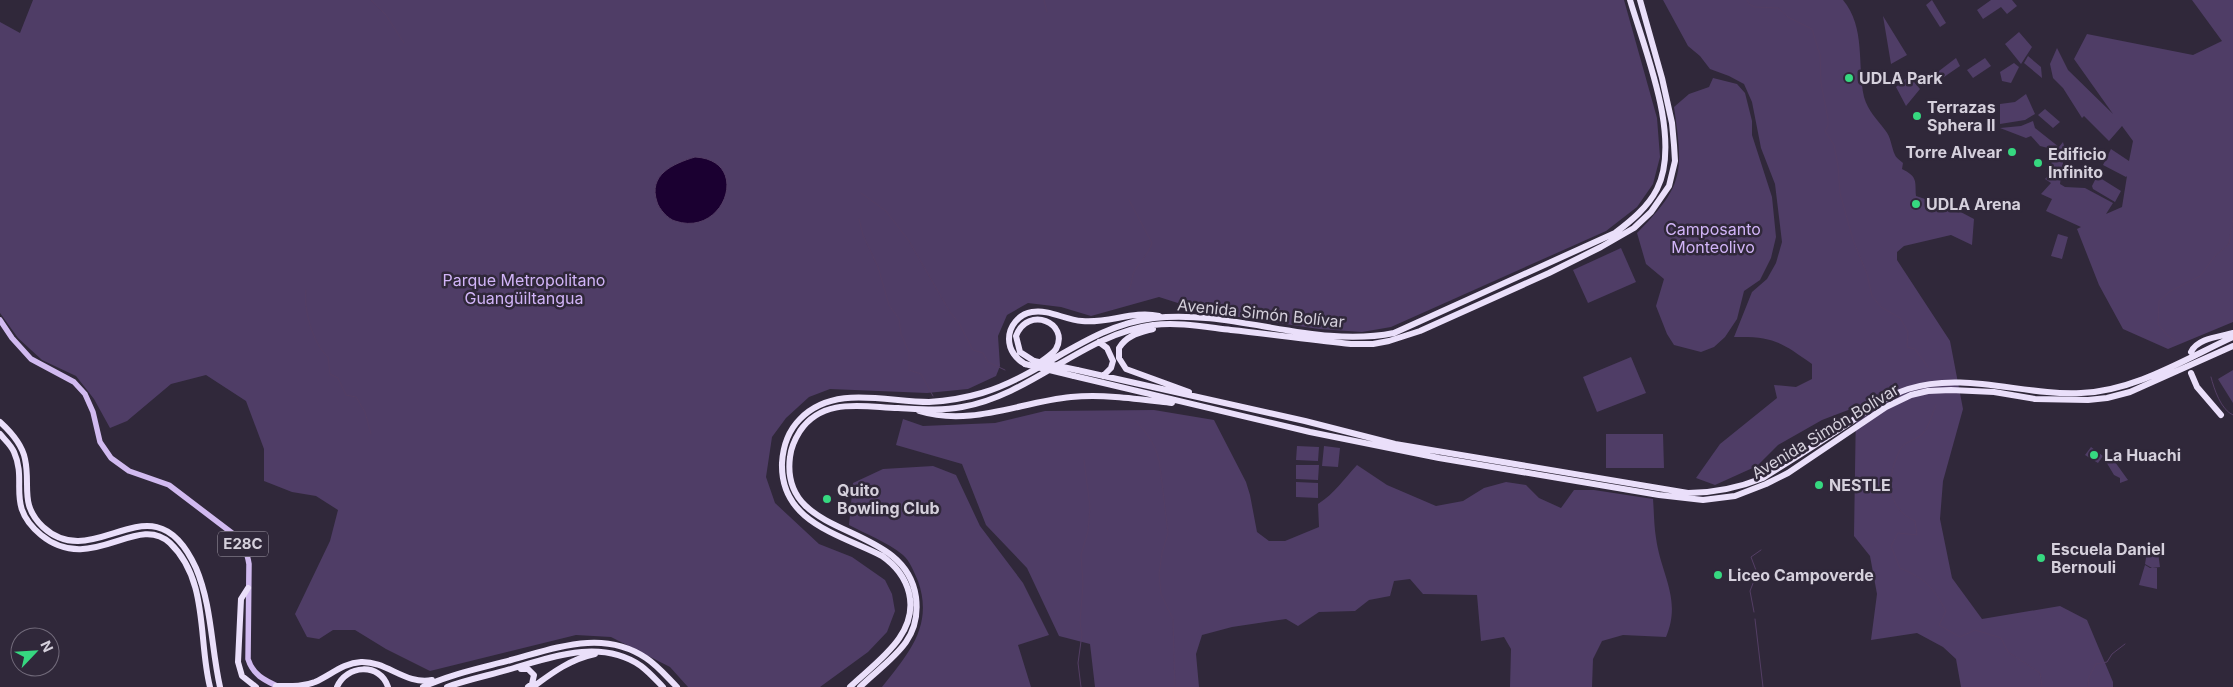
<svg xmlns="http://www.w3.org/2000/svg" width="2233" height="687" font-family="Inter,sans-serif">
  <style>
    .green { fill: #4f3d66 }
    .water { fill: #1b0031; stroke: #533e64 }
    .lines { fill: none; stroke-linecap: round; stroke-linejoin: round }
    .stream { stroke: #533e64; stroke-width: 1 }
    .major { stroke: #d1baf0; stroke-width: 5.5 }
    .highway { stroke: #eadffa; stroke-width: 6 }
    .highway-bridge { stroke: #eadffa; stroke-width: 6 }
    .poi-dot { fill: #36d880; stroke: #30283a; stroke-width: 2 }
    .labels { text-anchor: middle; stroke-width: 5; stroke-linejoin: round; paint-order: stroke }
    .shield { fill: #30283a; stroke: #a49eab; stroke-width: 1 }
    .shield-label { font-size: 15px; font-weight: bold; fill: #d5d0dc }
    .poi-label { font-size: 16px; font-weight: bold; fill: #d5d0dc; stroke: #30283a; text-anchor: start }
    .park-label { font-size: 16px; fill: #d1b4f7; stroke: #30283a }
    .street-label { font-size: 16px; fill: #d5d0dc; stroke: #30283a }
  </style>
  <rect width="100%" height="100%" fill="#30283a"/>
  <path class="green" d="M33 0H1624L1657 118 1660 157 1653 184 1637 207 1606 231 1391 327 1362 332 1319 329 1206 312 1159 297 1091 316 1061 307 1028 303 1007 315 998 336 1000 366 996 376 968 389 927 393 830 389 809 397 786 418 772 437 766 477 775 503 819 544 852 557 885 580 892 594 895 611 887 632 868 652 820 687H688L670 667 611 637 576 635 430 671 386 649 355 630H333L319 639 307 637 295 614 330 541 338 510 316 496 292 492 264 481V449L246 401 206 375 171 384 127 421 110 428 94 399 76 376 42 360 18 338 0 313V22L20 33Z
    M1663 0H1843C1866 28 1857 64 1864 97 1868 111 1877 119 1885 130 1891 137 1891 146 1895 155 1896 158 1900 160 1903 163L1902 169C1918 177 1915 181 1916 196L1955 209 1974 219 1972 245 1951 235 1904 246 1897 252V260L1950 341 1963 409 1943 481 1940 519 1952 578 1982 619 2060 606 2087 620 2113 682V687H1961L1956 659 1943 647 1917 633 1871 640 1877 594 1870 556 1854 536 1856 407 1822 420 1778 445 1757 466 1715 485 1696 478 1720 444 1777 398 1774 385 1796 387 1812 379V364C1781 342 1773 336 1734 337L1752 292 1767 279 1776 263 1782 242 1775 184 1761 148 1752 102 1744 84 1729 76 1710 69 1700 56 1688 46Z
    M1932 0 1946 23 1940 27 1926 5Z
    M1991 0H2012L2017 6 2007 14 2001 7 1983 19 1977 10Z
    M2192 0H2233V322L2168 349 2123 329 2099 285 2077 229 2081 227 2046 211 2052 199 2041 194 2051 183 2045 179 2051 172 2052 152 2048 148 2040 146 2031 136 2026 138 2000 128 2021 126 2033 121 2035 128 2059 147 2063 142 2065 149 2060 184 2065 187 2085 188 2113 203 2106 214 2122 207 2127 176 2126 177 2103 165 2111 149 2129 161 2133 141 2122 126 2109 141 2084 116 2082 118 2063 88 2053 78 2050 64 2057 48 2068 70 2113 114 2074 59 2087 34 2193 55 2222 41Z
    M1883 16 1907 55 1891 64Z
    M2019 32 2032 47 2021 64 2005 44Z
    M2028 56 2041 67 2042 78 2024 63Z
    M1956 58 1960 66 1944 77 1935 74Z
    M1985 58 1991 66 1973 78 1967 70Z
    M2014 63 2019 67 2011 83 2002 81 2000 72Z
    M1909 76 1920 89 1906 106 1896 87Z
    M1713 78 1737 84 1745 93 1752 121V135L1772 197 1776 237 1771 258 1760 280 1744 291 1737 319 1725 337 1714 347 1701 352 1674 345 1667 334 1656 306 1664 279 1646 264 1637 233C1685 185 1683 172 1674 107L1689 94 1709 87Z
    M2026 94 2035 114 2025 120 2000 124V104L2015 102Z
    M2045 109 2060 122 2053 128 2038 115Z
    M2097 176 2121 191 2115 202 2093 189 2092 186Z
    M2058 234 2068 237 2062 259 2051 256Z
    M1621 248 1636 282 1588 303 1573 270Z
    M1631 357 1646 393 1597 412 1583 377Z
    M2233 370V403L2218 379Z
    M1154 410 1214 420 1246 482 1250 495 1257 532 1269 541H1285L1319 527 1318 504C1335 493 1343 480 1357 465L1387 485 1436 506 1463 501 1484 488 1506 482 1526 485 1539 498 1561 508 1574 490H1594L1653 499C1654 512 1654 526 1656 538 1661 575 1682 599 1666 637L1623 635 1602 641 1593 659 1592 687H1510L1511 649 1504 637 1481 641 1477 595 1423 594 1410 579 1394 581 1390 596 1369 600 1355 611 1319 612 1298 626 1286 619 1232 627 1202 635 1196 654 1199 687H1095L1090 644 1059 636 1027 568 986 525 962 464 896 445 903 419 923 426 995 423 1045 411Z
    M1606 434H1663L1664 468H1606Z
    M1297 446 1319 447 1318 461 1296 460Z
    M1324 446 1340 448 1338 467 1322 466Z
    M2091 447 2103 456 2098 463 2085 455Z
    M2107 457 2115 462 2128 480 2120 483V478L2114 475 2105 460Z
    M1296 465H1319L1318 480 1296 479Z
    M933 466 956 475 980 526 1023 583 1049 635 1018 645 1031 687H882C908 654 934 626 918 581 914 572 910 561 903 555 887 542 866 534 849 525L853 483 883 469Z
    M1296 482 1318 483V498L1296 497Z
    M2157 545 2160 567 2152 568 2145 564 2148 546Z
    M2145 565 2150 568H2157V589L2139 585Z"/>
  <path class="water" d="M695 157C752 160 725 238 675 221 668 219 659 209 657 202 648 175 672 164 695 157Z"/>
  <g class="lines">
    <path class="stream" d="M371 0 386 15 404 43
      M1044 0 1047 12
      M1747 0 1749 4 1755 7 1778 8 1788 17 1812 29 1820 55 1821 83 1828 119V125L1825 131 1834 145 1838 166 1840 193 1853 240 1867 274 1872 296 1881 307 1900 318 1908 332 1907 347 1915 349 1928 367
      M861 193 886 211 909 241 950 312 959 323 973 350 983 353 988 362 1005 370
      M859 219 863 235 878 267 889 305 899 319 901 334 909 352V370L921 374 933 396
      M1129 289C1133 283 1131 276 1135 270 1141 260 1148 255 1152 243L1129 200
      M306 290C303 309 313 344 328 357L330 374 338 378 346 395 356 397 365 412 371 434
      M2178 343 2167 335 2158 324 2159 301 2169 292 2200 276 2215 256 2229 244 2233 218
      M2211 377C2214 389 2221 410 2233 415
      M1936 405C1932 414 1929 427 1923 433 1918 440 1905 441 1901 448 1887 474 1884 507 1915 521L1917 535 1898 533 1891 546 1900 568C1927 580 1932 586 1946 611L1939 625 1960 637 1975 630 2001 638 2008 652 2040 673 2042 687
      M1136 421C1148 434 1158 448 1160 467L1168 533 1162 553 1159 574 1161 594 1173 619 1175 687
      M1754 612 1750 591 1757 573 1751 557 1761 550
      M1755 619 1763 687
      M1081 687 1078 663 1082 634 1080 622 1083 584 1081 555 1088 531 1090 507 1084 460
      M2088 687 2089 677 2096 664 2107 662 2112 654 2125 644"/>
    <path class="major" d="M0 320 12 338 31 359 74 382 85 394 93 412 100 442 111 458 129 471 169 485 236 536C244 545 247 552 249 564L248 659C253 675 264 680 279 687"/>
    <path class="highway" d="M1153 329C1139 333 1127 335 1119 348V358L1126 369 1189 392
      M1099 342 1107 348 1113 361 1111 368 1103 376
      M2191 352C2198 338 2219 337 2233 333
      M1034 361 1020 352 1016 336C1028 305 1070 323 1056 349 1052 355 1044 359 1038 364
      M1025 364C1016 359 1009 350 1009 339 1009 326 1019 314 1032 312 1049 309 1065 320 1082 321 1108 324 1133 310 1159 316
      M1077 370 1305 421 1395 444 1688 493C1715 493 1738 488 1763 478 1790 461 1817 444 1843 427 1864 413 1884 397 1908 389 1965 371 2024 396 2081 393 2135 391 2185 359 2233 337
      M2191 373 2197 387 2221 415
      M1074 376 1310 432 1439 458 1659 495 1703 500 1735 496 1766 484 1788 473 1886 407 1911 395 1928 391 1951 390 1994 392 2035 399 2088 400 2107 398 2130 392 2233 346
      M919 411C971 427 1020 402 1071 397 1105 394 1138 399 1172 403
      M0 422C11 432 22 444 25 459 31 486 19 504 43 527 96 576 153 473 196 568 212 606 211 647 220 687
      M0 434C5 440 11 445 14 452 28 483 5 505 41 535 91 576 137 512 170 543 209 580 198 641 210 687
      M248 588 241 599 238 662 242 676 256 687
      M521 669H528L534 675 532 684 528 687
      M276 686C289 686 302 687 315 682 331 675 343 663 361 662 387 661 405 685 432 680
      M337 687C346 665 380 662 388 687
      M423 687C451 674 481 668 511 660 556 648 603 629 646 658 658 666 667 677 677 687
      M447 687C469 679 491 675 514 668 554 656 602 639 641 666 649 672 656 680 663 687
      M533 687C553 672 571 659 595 654
      M850 687C876 662 919 635 909 593 905 577 895 565 882 556 839 534 780 522 782 463 783 446 788 431 800 419 834 384 886 402 929 402 947 401 965 398 982 393 1042 375 1090 325 1154 318 1234 309 1314 349 1394 333L1615 233C1631 221 1648 207 1657 189 1682 139 1645 51 1630 0
      M860 687C875 672 894 659 906 642 915 629 918 613 916 597 905 519 779 542 790 457 791 447 795 439 800 431 823 397 863 407 898 408 919 409 941 411 962 407 1032 395 1084 334 1153 325 1179 322 1205 327 1231 330 1271 334 1311 340 1351 344H1373L1389 341 1420 331 1549 273 1601 247 1634 228 1651 212 1669 186 1675 161 1674 145 1672 123 1662 78 1640 0"/>
    <path class="highway-bridge" d="M1034 361 1077 370
      M1025 364 1074 376"/>
  </g>
  <g class="poi-dot">
    <circle cx="1849" cy="78" r="5"/>
    <circle cx="1917" cy="116" r="5"/>
    <circle cx="2012" cy="152" r="5"/>
    <circle cx="2038" cy="163" r="5"/>
    <circle cx="1916" cy="204" r="5"/>
    <circle cx="2094" cy="455" r="5"/>
    <circle cx="1819" cy="485" r="5"/>
    <circle cx="827" cy="499" r="5"/>
    <circle cx="2041" cy="558" r="5"/>
    <circle cx="1718" cy="575" r="5"/>
  </g>
  <g class="labels">
    <rect class="shield" x="218" y="531.5" width="50" height="25" rx="4"/>
    <g class="shield-label">
      <text x="243" y="549">E28C</text>
    </g>
    <g class="poi-label">
      <text x="1859" y="84">UDLA Park</text>
      <text x="1927" y="113">Terrazas<tspan x="1927" dy="18">Sphera II</tspan></text>
      <text x="2002" y="158" text-anchor="end">Torre Alvear</text>
      <text x="2048" y="160">Edificio<tspan x="2048" dy="18">Infinito</tspan></text>
      <text x="1926" y="210">UDLA Arena</text>
      <text x="2104" y="461">La Huachi</text>
      <text x="1829" y="491">NESTLE</text>
      <text x="837" y="496">Quito<tspan x="837" dy="18">Bowling Club</tspan></text>
      <text x="2051" y="555">Escuela Daniel<tspan x="2051" dy="18">Bernouli</tspan></text>
      <text x="1728" y="581">Liceo Campoverde</text>
    </g>
    <g class="park-label">
      <text x="1713" y="235">Camposanto<tspan x="1713" dy="18">Monteolivo</tspan></text>
      <text x="524" y="286">Parque Metropolitano<tspan x="524" dy="18">Guangüiltangua</tspan></text>
    </g>
    <g class="street-label">
      <text transform="translate(1261 313) rotate(6)" y="6">Avenida Simón Bolívar</text>
      <text transform="translate(1825 431) rotate(-31)" y="6">Avenida Simón Bolívar</text>
    </g>
  </g>
  <g transform="translate(35 652) rotate(65)"><circle r="24" fill="#30283a" stroke="#726b7b"/>
  <path d="M0-4L9 19L0 12L-9 19Z" fill="#36d880"/>
  <text y="-8" font-size="14" font-weight="bold" text-anchor="middle" fill="#d5d0dc">N</text>
  </g>
</svg>
